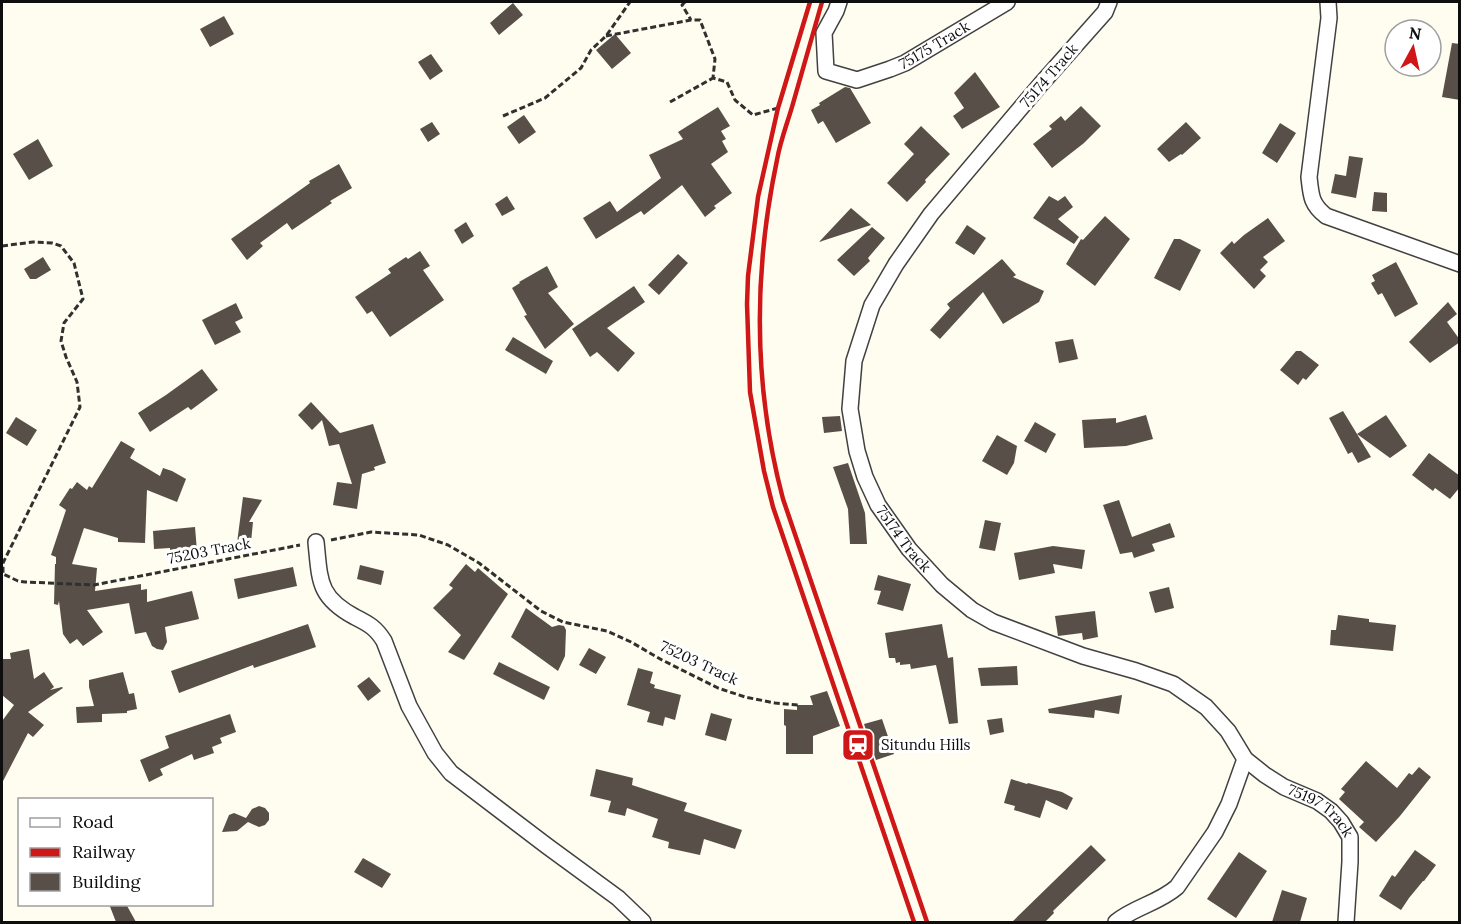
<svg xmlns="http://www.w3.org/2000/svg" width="1461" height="924" font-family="Lora,serif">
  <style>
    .building { fill: #584f49 }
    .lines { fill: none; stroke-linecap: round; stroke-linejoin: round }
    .minor-casing { stroke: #414141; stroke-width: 18 }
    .path { stroke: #303030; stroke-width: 3; stroke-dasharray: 6 3; stroke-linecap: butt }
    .minor { stroke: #fff; stroke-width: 15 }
    .rail { stroke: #ce1716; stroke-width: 4.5 }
    .labels { text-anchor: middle; stroke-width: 6; stroke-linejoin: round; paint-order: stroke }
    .street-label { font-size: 15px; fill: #0e0e0e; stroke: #fff }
    .poi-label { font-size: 15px; fill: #0e0e0e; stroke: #fff; text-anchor: start }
  </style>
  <rect width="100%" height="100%" fill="#fffdef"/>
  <path class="building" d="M513 3 523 15 499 35 490 23Z
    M224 16 234 34 210 47 200 29Z
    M615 34 631 53 612 69 596 50Z
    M1452 43 1460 44V100L1442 97Z
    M431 54 443 71 430 80 418 62Z
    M975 72 1000 107 962 129 953 116 964 108 954 93Z
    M845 87 850 88 871 123 836 143 823 121 818 124 811 110 820 105 819 103Z
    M1081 106 1101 126 1084 143 1052 168 1033 144 1052 129 1049 126 1061 116 1065 121Z
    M718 107 730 126 721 131 726 139 722 141 728 152 711 164 732 193 714 206 716 208 705 217 682 185 644 215 641 211 596 239 583 218 610 201 617 212 661 178 649 155 683 139 678 132Z
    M524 115 536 132 519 144 507 127Z
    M432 122 440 134 428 142 420 129Z
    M1186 122 1201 138 1182 155 1181 154 1169 162 1157 149Z
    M1280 123 1296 133 1277 163 1262 153Z
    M921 126 950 154 925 180 926 182 907 202 887 183 914 154 904 144Z
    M38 139 53 166 29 180 13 154Z
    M1349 156 1363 158 1356 198 1331 193 1335 174 1346 176Z
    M339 164 352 188 330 201 332 203 292 230 287 223 260 243 263 246 247 260 231 239 310 183 309 181Z
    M1374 192 1387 193V212L1372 211Z
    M507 196 515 209 502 216 495 204Z
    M1049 196 1058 201 1065 196 1073 207 1058 219 1079 237 1074 244 1033 218Z
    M851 208 871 225 819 242Z
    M1105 216 1130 239 1095 286 1066 264 1081 239 1083 240Z
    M1268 218 1285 241 1263 257 1268 262 1260 270 1266 276 1254 289 1220 253 1232 241 1234 244 1244 235Z
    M466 222 474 236 462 244 454 230Z
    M967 225 986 238 974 255 955 243Z
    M872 227 885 238 868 258 870 261 854 276 837 260Z
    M1174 239H1180L1201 250 1180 291 1154 278Z
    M420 251 430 266 423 270 444 300 390 337 372 311 367 314 355 297 391 273 388 269 406 257 408 259Z
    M678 254 688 263 659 295 648 285Z
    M43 257 51 270 36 279H30L24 269Z
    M1002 259 1016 275 1013 277 1044 291 1039 302 1003 324 983 292 940 339 930 330 950 308 947 304Z
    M1396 262 1418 304 1395 317 1382 293 1378 295 1371 283 1375 281 1372 275Z
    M547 266 558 287 548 293 574 324 545 349 524 316 527 315 512 288 520 283 519 282Z
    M634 286 645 302 607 328 635 353 618 372 597 352 590 357 572 329Z
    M1448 302 1457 314 1447 322 1460 340V342L1430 363 1409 342Z
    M236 303 243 318 235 322 241 332 215 345 202 320Z
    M513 337 553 361 546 374 505 350Z
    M1073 339 1078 359 1059 363 1055 342Z
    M1296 351H1301L1319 365 1306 380 1303 378 1298 385 1280 370Z
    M202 369 218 390 191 410 188 407 150 432 138 413 166 395Z
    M311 402 340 433 373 424 386 463 374 467 375 470 362 474 357 509 333 505 337 482 352 484 339 444 329 446 322 420 312 430 298 415Z
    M1343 411 1371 457 1358 463 1352 452 1348 454 1329 418Z
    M1146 415 1153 439 1126 446 1084 448 1082 420 1116 418V423Z
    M1386 415 1407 446 1390 458 1357 434Z
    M840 416 842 431 824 433 822 417Z
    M16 417 37 430 27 446 6 433Z
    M1035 422 1056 434 1046 453 1024 441Z
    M997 435 1017 446 1014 463 1007 475 982 461Z
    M121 441 135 449 130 458 160 476 163 468 172 471 186 479 177 502 147 490 145 543 118 542V538L84 528 72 564 97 568 95 591 141 584V590L147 589V602L192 591 199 619 165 627 167 642 163 650 157 649 152 646 146 632 135 634 129 603 87 610 103 632 83 646 77 639 70 644 63 634 59 601 58 605 54 604 55 564H56V557L51 555 66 510 59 505 70 488 72 489 77 482 87 490 89 486 92 488Z
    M1429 453 1460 476V487L1450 499 1435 488 1433 491 1412 475Z
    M848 463 865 513 867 544H850L848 509 833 467Z
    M243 497 262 500 249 522H253L251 542 238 541 237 543Z
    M1119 500 1132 537 1170 523 1175 537 1152 544 1155 551 1134 558 1132 552 1120 554 1103 505Z
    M985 520 1001 523 995 551 979 548Z
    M195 527 197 551 170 553V548L154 549 153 531Z
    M1053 546 1085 550 1082 569 1053 564 1055 573 1019 580 1014 553Z
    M466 564 475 572 478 568 508 594 464 660 448 652 461 635 433 608 453 588 449 585Z
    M360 565 384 571 381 585 357 579Z
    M293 567 297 586 238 599 234 579Z
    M878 575 911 584 903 611 877 604 881 591 874 590Z
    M1169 587 1174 608 1155 613 1149 592Z
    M526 608 552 627 559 625 564 626 566 630 565 656 558 671 511 637Z
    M1095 611 1098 637 1083 640 1082 633 1058 636 1055 616Z
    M1338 615 1369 619V622L1396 625 1393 651 1330 645 1331 630H1336Z
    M308 624 316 647 254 668 253 665 179 693 171 671Z
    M942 624 948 658 953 657 958 723 949 724 936 665 911 669 910 664 900 665V662L896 663 895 658H889L885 633Z
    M589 648 606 657 596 674 579 665Z
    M29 649 34 679 44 672 54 687 50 690 62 687 63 688 28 712 44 725 33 737 28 733 2 783V721L14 705 2 695V659H11L10 653Z
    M499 662 550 687 544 700 493 674Z
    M1017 666 1018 685 981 686 978 668Z
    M638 668 653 672 650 683 655 685 654 688 681 695 675 720 665 717 663 726 647 722 650 712 627 705Z
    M123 672 129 694 134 693 137 709 127 711V713L102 714V722L77 723 76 707 94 706 89 687V680Z
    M369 677 381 691 368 701 357 686Z
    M827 691 840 726 813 736V754H786V726L784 725V709L797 710V705H813L810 696Z
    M1122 695 1119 714 1095 710 1094 718 1049 713 1048 709Z
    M711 713 732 719 726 741 705 735Z
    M230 714 236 732 220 738 222 743 212 747 214 753 194 760 192 754 160 769 163 775 149 782 140 760 169 748 165 736Z
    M1002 718 1004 732 990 735 987 720Z
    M882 719 894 754 876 760 864 724Z
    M1366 761 1397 788 1409 773 1412 775 1419 767 1431 777 1400 816 1376 842 1359 827 1364 822 1339 799 1345 792 1341 789Z
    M596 769 633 778 632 785 687 803 684 811 742 830 735 849 704 839 700 855 668 848 669 842 652 837 658 819 627 808 625 816 608 812 611 801 590 796Z
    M1011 779 1027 784 1028 783 1062 792 1073 798 1067 810 1046 800 1040 818 1014 810 1015 806 1004 803Z
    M259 806 265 808 269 813V820L265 825 259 827 248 822 237 831 222 832 229 815 234 813 246 818 252 809Z
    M1091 845 1106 860 1053 911 1054 913 1045 922H1012Z
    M1415 850 1436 865 1424 881H1423L1409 898 1401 910 1379 896 1392 875 1395 877Z
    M1239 852 1267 871 1236 918 1207 899Z
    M363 858 391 874 382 888 354 872Z
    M1282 890 1307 898 1300 922H1272Z
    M109 904H126L136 922H116Z"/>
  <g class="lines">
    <g class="minor-casing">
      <g id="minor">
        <path id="s1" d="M839 2 836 11 824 33 826 71 857 80 890 69 905 63 1007 2"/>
        <path id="s2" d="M1109 2 1105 12 1041 84 931 214 896 264 872 305 854 361 850 409 857 451 865 477 878 505 909 549 942 585 972 610 993 622 1083 656 1136 671 1173 684 1206 707 1228 731 1245 759 1265 775 1284 787 1317 801 1331 811 1341 822 1350 837V862L1346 922"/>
        <path d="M1328 2 1329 18 1309 177C1311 196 1311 204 1326 216L1460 264"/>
        <path d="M316 542C320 581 318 597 355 617 369 624 376 628 384 641L409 706 435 753 451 773 547 846 618 898 643 922"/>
        <path d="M1116 922C1134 907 1159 903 1177 887L1215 832 1229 804 1245 759"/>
      </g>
    </g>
    <path class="path" d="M685 2 682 5 691 20
      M606 36 691 20H700L715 59 713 78 727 82 735 100 753 115 778 108
      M670 102 713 78
      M503 116 545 98 581 68 591 50 606 36 630 2
      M2 246 33 242 52 243 61 246 74 263 83 299 64 323 61 341 66 357 77 382 80 407 3 563V574L18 581 25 582 94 585 300 545
      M331 540 371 532 419 535 448 545 479 563 541 611 563 622 607 631 631 642 662 660 718 688 745 697 775 703 799 705"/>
    <use href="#minor" class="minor"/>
    <path class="rail" d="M810 2 778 108 758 197 748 276 747 304 750 392 764 471 773 507 914 922
      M822 2C812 37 802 72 792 107 787 124 780 142 777 160 753 274 753 386 783 499L927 922"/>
  </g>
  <defs>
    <g id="station-square" transform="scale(1.725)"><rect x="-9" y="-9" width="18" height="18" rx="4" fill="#ce1716" stroke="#fff"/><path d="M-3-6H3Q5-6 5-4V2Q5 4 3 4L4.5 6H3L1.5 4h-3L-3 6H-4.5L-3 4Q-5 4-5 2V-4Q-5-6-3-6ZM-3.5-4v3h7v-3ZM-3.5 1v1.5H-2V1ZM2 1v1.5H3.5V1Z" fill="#fff"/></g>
  </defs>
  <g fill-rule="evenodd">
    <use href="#station-square" x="858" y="745"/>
  </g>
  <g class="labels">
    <g class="street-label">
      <text dy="5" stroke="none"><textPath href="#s1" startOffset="190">75175 Track</textPath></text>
      <text transform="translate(1049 76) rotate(-49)" y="5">75174 Track</text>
      <text dy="5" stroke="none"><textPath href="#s2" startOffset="636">75174 Track</textPath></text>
      <text transform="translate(209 551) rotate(-11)" y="5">75203 Track</text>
      <text transform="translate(699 663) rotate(25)" y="5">75203 Track</text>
      <text dy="5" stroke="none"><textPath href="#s2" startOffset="1148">75197 Track</textPath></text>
    </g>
    <g class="poi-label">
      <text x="881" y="750">Situndu Hills</text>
    </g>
  </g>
  <rect width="1461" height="924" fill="none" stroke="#0e0e0e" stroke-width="6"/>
  <rect x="18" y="798" width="195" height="108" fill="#ffffff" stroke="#9f9f9f" stroke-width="1.5"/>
  <rect x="30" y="818" width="30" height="9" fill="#ffffff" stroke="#9f9f9f" stroke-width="1.5"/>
  <text x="72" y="828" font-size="18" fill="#0e0e0e">Road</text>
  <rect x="30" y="848" width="30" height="9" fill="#ce1716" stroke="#9f9f9f" stroke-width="1.5"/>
  <text x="72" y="858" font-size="18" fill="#0e0e0e">Railway</text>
  <rect x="30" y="873" width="30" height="18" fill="#584f49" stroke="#9f9f9f" stroke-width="1.5"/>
  <text x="72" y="888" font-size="18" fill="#0e0e0e">Building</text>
  <g transform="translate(1413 48) rotate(8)"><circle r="28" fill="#ffffff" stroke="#9f9f9f" stroke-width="1.5"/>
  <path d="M0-4.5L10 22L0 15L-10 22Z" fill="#ce1716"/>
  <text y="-9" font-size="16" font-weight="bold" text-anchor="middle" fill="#0e0e0e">N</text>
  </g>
</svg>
